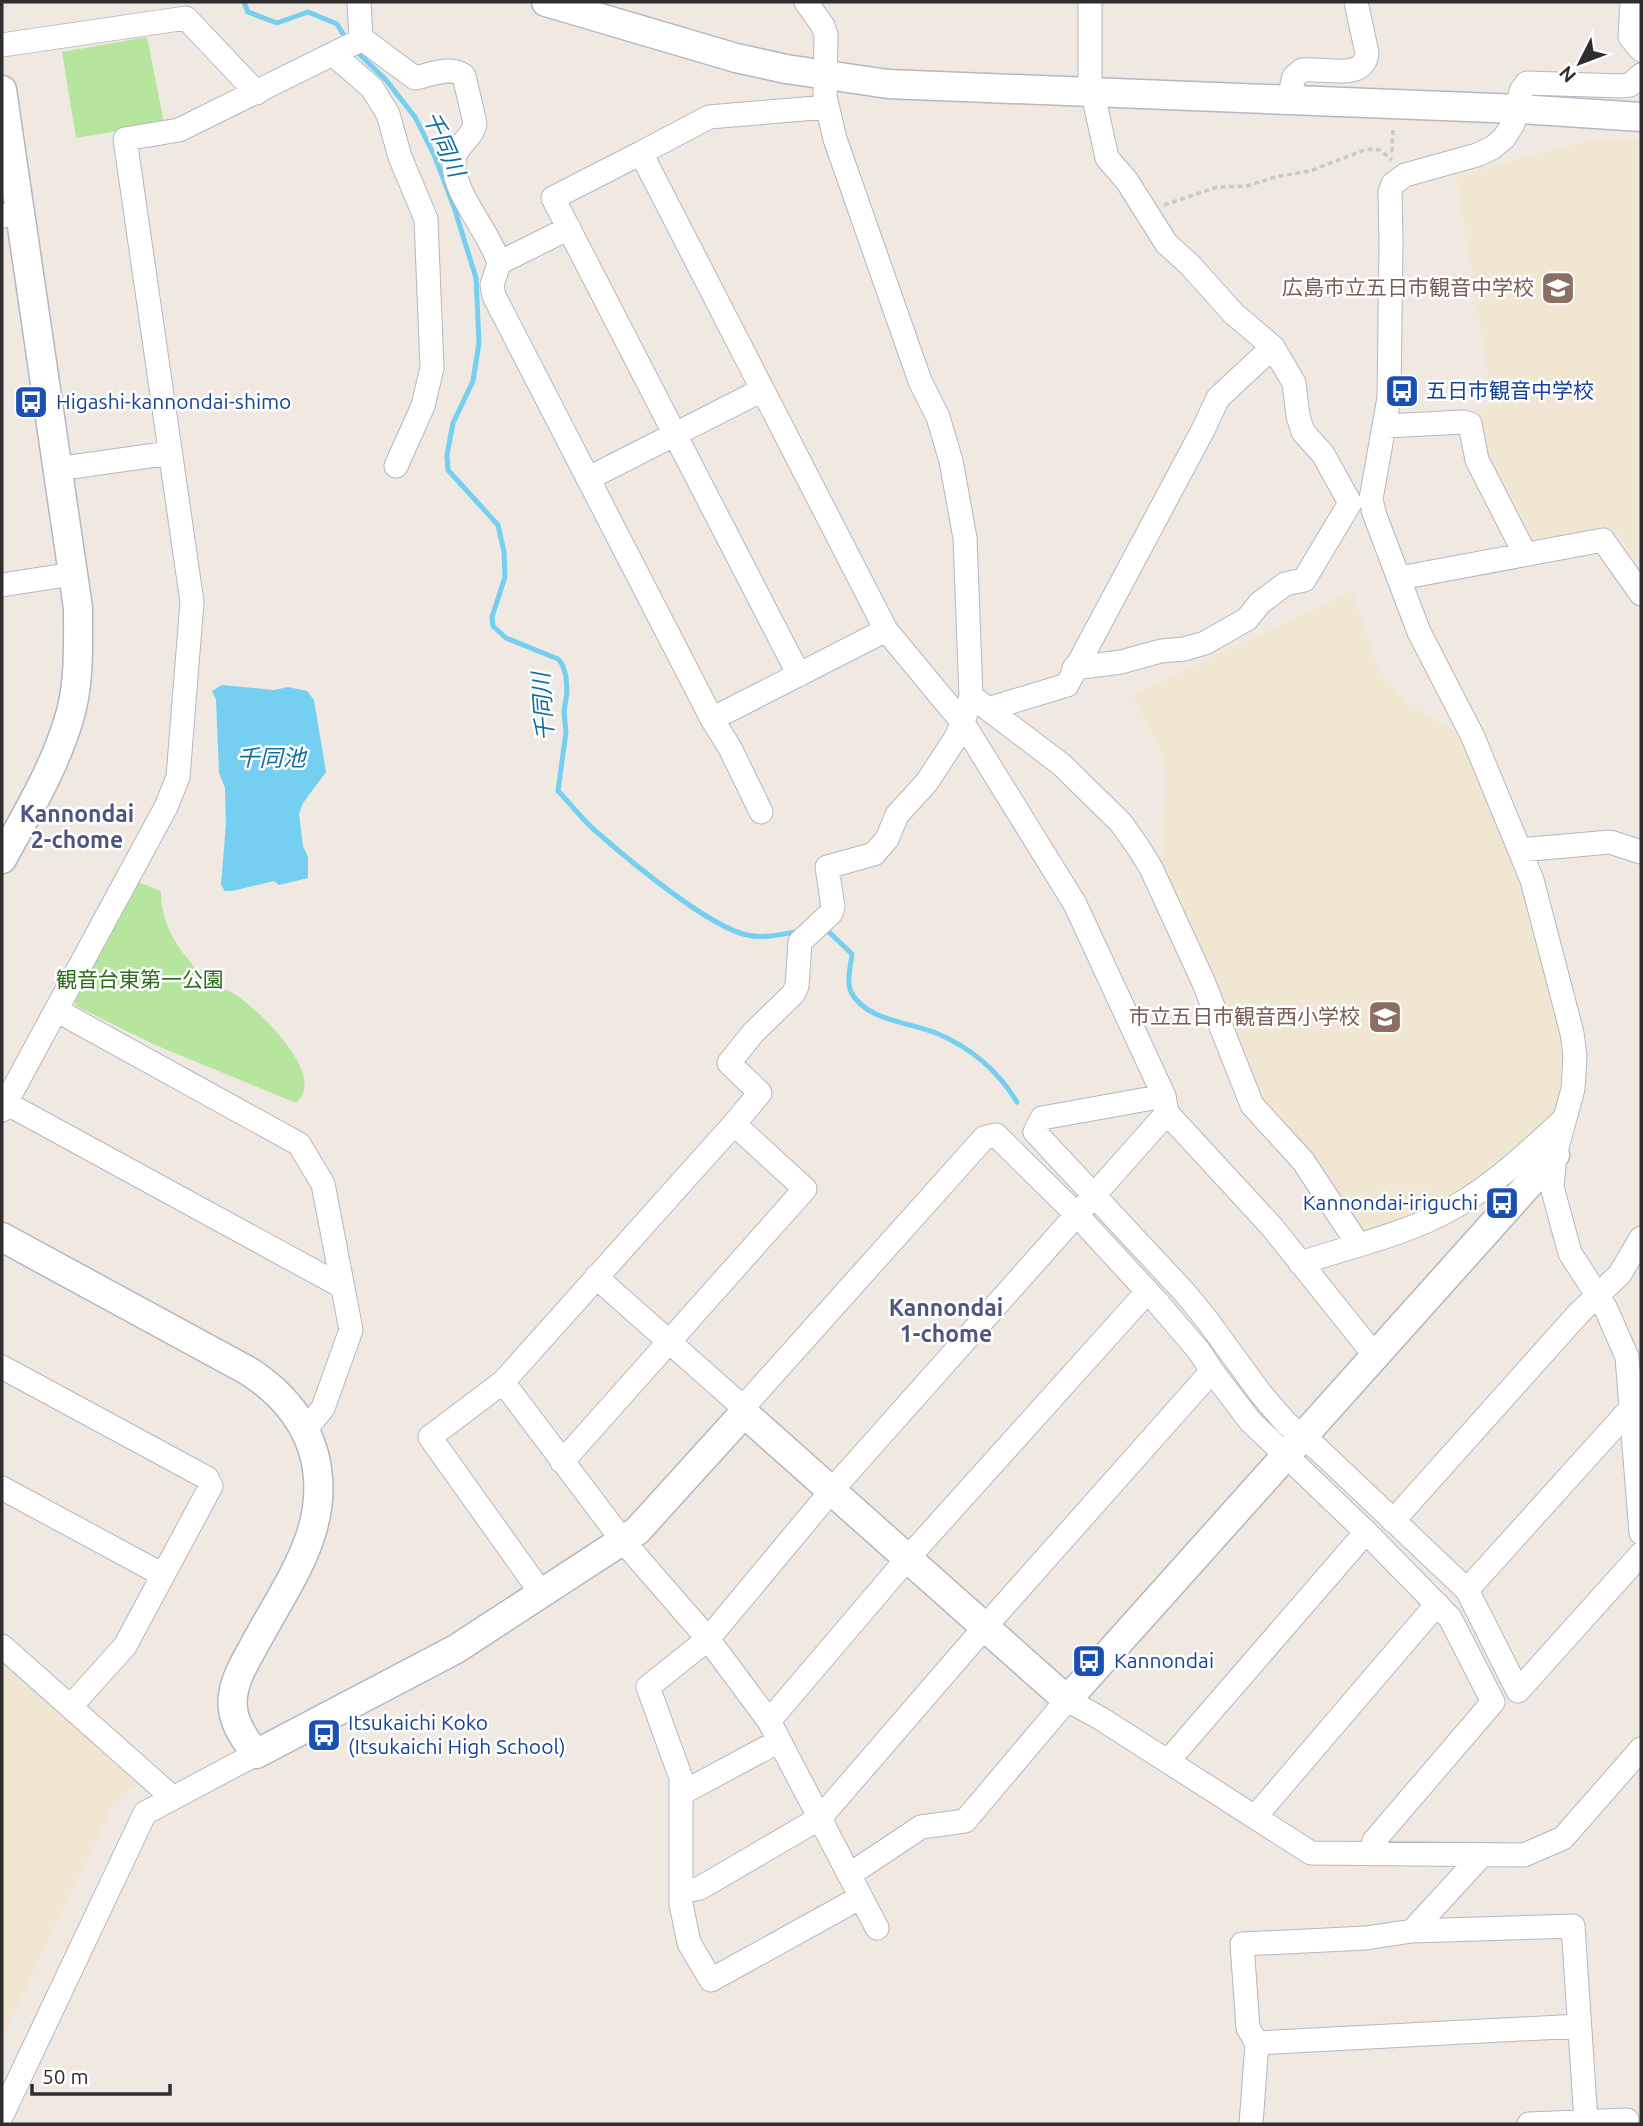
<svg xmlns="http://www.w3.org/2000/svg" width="1643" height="2126" font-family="Ubuntu,'Noto Sans JP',sans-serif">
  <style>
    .education { fill: #f0e6d1 }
    .green { fill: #b6e59e }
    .water { fill: #75cff0 }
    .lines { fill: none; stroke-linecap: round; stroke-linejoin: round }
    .stream { stroke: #75cff0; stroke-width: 5 }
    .minor-casing { stroke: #b4b7c1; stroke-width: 25 }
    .tertiary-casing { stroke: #b4b7c1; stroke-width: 31 }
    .path { stroke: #c9c9c9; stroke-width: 3.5; stroke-dasharray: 5 3.5; stroke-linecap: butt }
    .minor { stroke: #fff; stroke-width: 23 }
    .tertiary { stroke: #fff; stroke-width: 28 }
    .labels { text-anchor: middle; stroke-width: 5; stroke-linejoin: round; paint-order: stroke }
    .education-label { font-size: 21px; fill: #785e54; stroke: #fff; text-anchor: end }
    .transit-label { font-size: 21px; fill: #164399; stroke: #fff; text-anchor: start }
    .park-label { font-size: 21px; fill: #2c6e1b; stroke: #fff }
    .water-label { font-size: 23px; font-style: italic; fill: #0d6fa3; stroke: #fff }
    .neighbourhood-label { font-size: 23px; font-weight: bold; fill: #4d5680; stroke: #fff }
  </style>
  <rect width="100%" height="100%" fill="#efe9e1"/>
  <path class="education" d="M1620 138 1641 139V565L1613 529 1527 542 1488 464 1478 414 1492 399 1456 176 1587 141Z
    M1353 590 1378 669 1406 702 1460 734 1518 873 1564 1047 1562 1085 1558 1100 1549 1120 1526 1145 1437 1209 1365 1231 1359 1229 1261 1105 1158 866 1164 849 1166 761 1132 695Z
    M2 1659 140 1780 113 1805 2 2038Z"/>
  <path class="green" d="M147 37 164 123 76 138 62 52Z
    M136 881 161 891C161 918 171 938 188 959 192 964 196 971 202 975 212 984 227 989 239 997 261 1013 328 1076 296 1103L153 1044 76 1006 74 996Z"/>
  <path class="water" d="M222 685 274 690 288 687 307 691 314 700 326 772 303 803 299 814 303 846 308 857V878L279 885 274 881 232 891H225L221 885 226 824 225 788 219 773 216 700 212 691Z"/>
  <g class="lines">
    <path class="stream" d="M244 2 248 12 277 23 308 12 337 24 348 42
      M354 49 386 80 415 117 435 157 454 207 476 278 479 343 473 381 453 423 447 455 448 470 498 525 504 552 505 577 492 617 493 626 506 638 558 659 562 664 566 676 567 692 564 712 566 732 558 791C572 805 584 822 599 834 630 861 709 927 747 935 765 939 783 934 800 931
      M820 931 829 932 852 954C851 965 846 981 851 992 866 1021 909 1022 936 1033 970 1047 998 1071 1017 1102"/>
    <g class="minor-casing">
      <path id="minor" d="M1090 2V80L1107 158 1127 181 1166 243 1190 265 1234 314 1273 347 1294 383 1298 416 1303 432 1323 454 1350 503
        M1632 2 1630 37 1641 50
        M361 38 415 78C430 75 452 65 464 76L475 123C473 139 455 145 454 161 452 193 490 232 499 263
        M2 45 186 18 257 93
        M333 54 372 88 388 114 400 157 426 219 432 368 423 406 396 466
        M1641 75 1630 85 1622 86 1527 83 1521 91 1513 124 1504 138 1492 148 1477 155 1405 175 1393 184 1390 192 1391 241 1389 398 1371 499 1374 513 1419 632 1473 737 1532 880 1572 1033 1575 1056 1573 1089 1555 1155 1552 1187 1570 1253 1606 1309 1627 1357 1641 1533
        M1288 101 1294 77 1302 70C1322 67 1364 82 1367 53L1356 2
        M827 107 709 117 641 153 886 630 963 723 1075 904 1164 1096 1167 1113 1272 1227 1376 1357
        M641 153 553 198 799 675
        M2 216 20 214
        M569 228 499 263 492 285 494 296 712 719
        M1385 426 1464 422 1470 424 1477 460 1525 554
        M57 469 170 453
        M589 478 762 390
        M1400 578 1603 540 1641 594
        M2 585 72 574
        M1074 668 1121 662 1161 651 1184 649 1205 643 1247 619 1260 603 1285 584 1304 580 1350 503
        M971 696 1062 765 1121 823 1138 847 1151 868 1203 981 1252 1105 1303 1161 1358 1244
        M988 709 1067 685 1203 430 1218 398 1273 347
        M761 812 730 748 712 719 886 630
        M1520 850 1610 842 1641 852
        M56 1010 299 1144 323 1184 351 1330 323 1408 305 1430
        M1164 1096 1042 1118 1035 1132 1186 1294 1207 1320 1261 1394 1286 1423 1319 1450 1467 1590 1518 1691 1641 1554
        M6 1103 343 1287
        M2 1110 166 807 178 777 192 602 125 139 179 130 357 42 361 38 359 2
        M734 1124 760 1093 729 1063 753 1033 793 994 797 986 800 942 831 913 833 907 827 867 874 854 887 839 897 815 927 782 955 739 963 723 971 696 965 538 951 461 938 417 920 381 835 139 825 96 826 35 823 26 806 2
        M1300 1263C1349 1247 1407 1234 1451 1209 1493 1186 1530 1151 1564 1119
        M596 1277 736 1401 744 1413 748 1402 984 1138 996 1135 1077 1215 1158 1303 1199 1351 1212 1371 1250 1421 1366 1532 1450 1618 1493 1702 1374 1841 1371 1854
        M2 1367 207 1478 211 1486 125 1646 71 1706
        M503 1382 623 1541 708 1639 769 1721 877 1928
        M2 1488 163 1575
        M1393 1521 1579 1313 1620 1274 1641 1238
        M1467 1590 1632 1407
        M542 1594 430 1437 503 1382 734 1124 805 1189 562 1462
        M2 1646 173 1798
        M769 1721 907 1559 1147 1292
        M1168 1761 1366 1532
        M682 1793 779 1741
        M1255 1817 1437 1604
        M849 1875 921 1827 965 1821 1067 1700 1100 1718 1311 1853 1524 1855 1563 1838 1641 1749
        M681 1892 700 1888 820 1818 984 1628 1212 1371
        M861 1897 711 1980 689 1943 681 1904V1778L648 1687 708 1639 832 1490 1167 1113
        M1412 1931 1481 1856
        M1257 2043 1579 2026
        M2 2115 145 1813 256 1754
        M1251 2124 1257 2043 1248 2028 1242 1944 1366 1938 1412 1931 1573 1926 1586 2121
        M1529 2124 1627 2120"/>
    </g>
    <g class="tertiary-casing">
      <path id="tertiary" d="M546 2 736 58 786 69 888 84 1519 109 1641 117
        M2 90 78 608C78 646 80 686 68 722 53 771 26 815 2 859
        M2 1237 250 1372C280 1392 304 1418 314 1454 333 1526 288 1582 256 1642 247 1659 235 1677 233 1696 230 1719 243 1737 256 1754L456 1649 637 1531 744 1413 1067 1700 1555 1155"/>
    </g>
    <path class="path" d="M1392 152 1393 127
      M1164 205 1217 187 1247 186 1275 177 1310 171 1367 149 1380 150 1392 160"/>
    <use href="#minor" class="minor"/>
    <use href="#tertiary" class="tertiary"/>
  </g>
  <defs>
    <g id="school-square" transform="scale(1.75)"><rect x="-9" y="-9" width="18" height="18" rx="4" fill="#8d6e63" stroke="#fff"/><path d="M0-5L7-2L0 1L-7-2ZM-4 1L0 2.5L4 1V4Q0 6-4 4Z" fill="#fff"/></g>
    <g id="bus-square" transform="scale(1.75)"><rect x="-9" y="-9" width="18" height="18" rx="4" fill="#1a4fb4" stroke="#fff"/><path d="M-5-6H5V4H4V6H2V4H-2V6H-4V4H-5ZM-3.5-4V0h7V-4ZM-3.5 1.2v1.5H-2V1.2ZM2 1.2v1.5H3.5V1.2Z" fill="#fff"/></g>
  </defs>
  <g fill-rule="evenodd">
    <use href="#school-square" x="1558" y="288"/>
    <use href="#bus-square" x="1402" y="391"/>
    <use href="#bus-square" x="31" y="402"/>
    <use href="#school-square" x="1385" y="1017"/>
    <use href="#bus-square" x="1502" y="1203"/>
    <use href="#bus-square" x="1089" y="1661"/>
    <use href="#bus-square" x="324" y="1735"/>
  </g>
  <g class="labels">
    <g class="education-label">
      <text x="1534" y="295">広島市立五日市観音中学校</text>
      <text x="1360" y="1024">市立五日市観音西小学校</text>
    </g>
    <g class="transit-label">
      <text x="1426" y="398">五日市観音中学校</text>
      <text x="56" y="409">Higashi-kannondai-shimo</text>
      <text x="1478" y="1210" text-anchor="end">Kannondai-iriguchi</text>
      <text x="1114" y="1668">Kannondai</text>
      <text x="348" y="1730">Itsukaichi Koko<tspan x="348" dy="24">(Itsukaichi High School)</tspan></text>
    </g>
    <g class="park-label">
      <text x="140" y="987">観音台東第一公園</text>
    </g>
    <g class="water-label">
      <text transform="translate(444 144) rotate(66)" y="8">千同川</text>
      <text transform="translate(543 707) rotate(-94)" y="8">千同川</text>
      <text x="271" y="766">千同池</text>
    </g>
    <g class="neighbourhood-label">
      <text x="77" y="822">Kannondai<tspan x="77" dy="26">2-chome</tspan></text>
      <text x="946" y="1316">Kannondai<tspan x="946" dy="26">1-chome</tspan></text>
    </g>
  </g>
  <rect width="1643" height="2126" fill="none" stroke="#2e2e2e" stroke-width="7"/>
  <g transform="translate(1580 63) rotate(228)" stroke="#ffffff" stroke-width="5" paint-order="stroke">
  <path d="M0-5L12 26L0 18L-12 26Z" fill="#2e2e2e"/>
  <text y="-10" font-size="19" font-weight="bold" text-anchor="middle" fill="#2e2e2e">N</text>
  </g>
  <path d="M32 2084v10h138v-10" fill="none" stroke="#2e2e2e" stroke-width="3.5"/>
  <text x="42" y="2084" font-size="21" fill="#2e2e2e" stroke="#ffffff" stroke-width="5" paint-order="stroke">50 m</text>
</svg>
